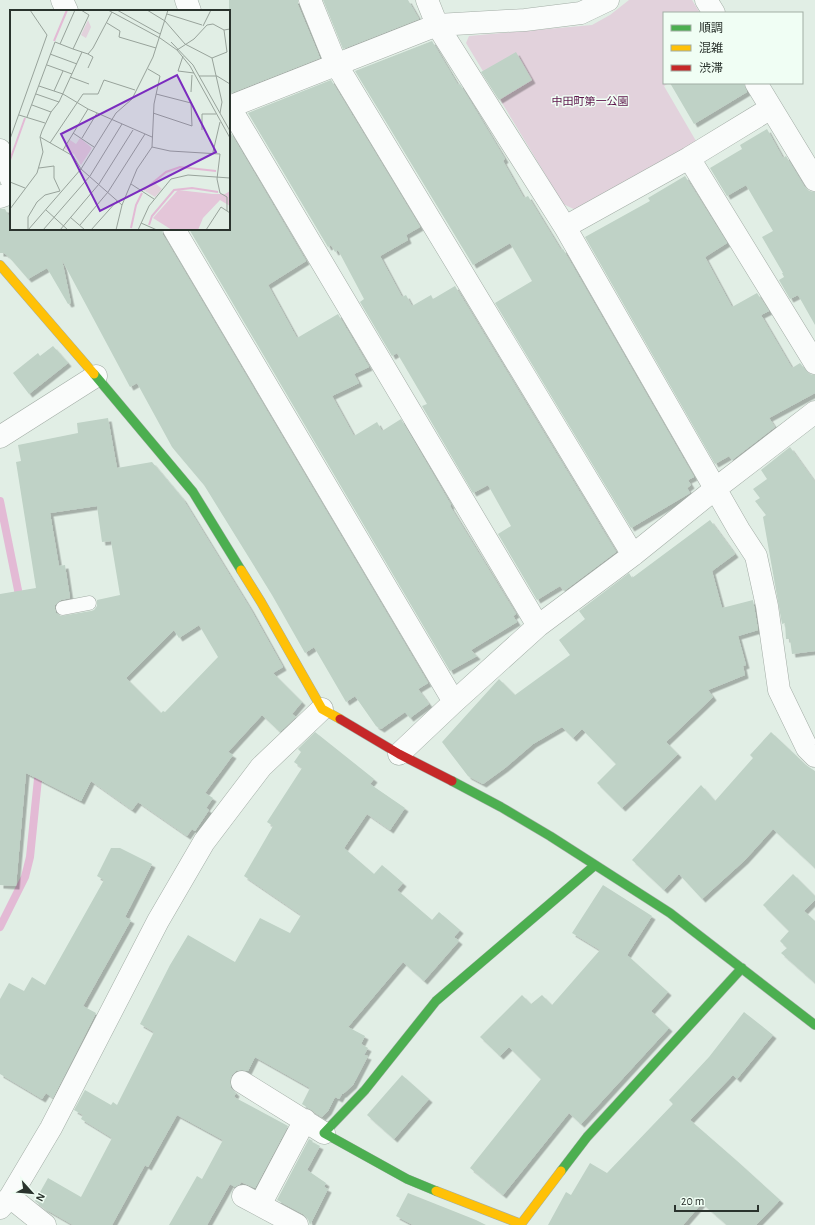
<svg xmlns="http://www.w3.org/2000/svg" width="815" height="1225" font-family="'Alegreya Sans','Noto Sans JP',sans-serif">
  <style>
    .green { fill: #e2d2dc }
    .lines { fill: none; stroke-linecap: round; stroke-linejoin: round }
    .stream { stroke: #e3bad5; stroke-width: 8 }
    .building { fill: #bfd2c6; fill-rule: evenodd; filter: url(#shadow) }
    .lane-casing { stroke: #a3ada6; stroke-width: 15 }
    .street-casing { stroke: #a3ada6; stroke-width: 23 }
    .fast-casing { stroke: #a3ada6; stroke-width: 10 }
    .slow-casing { stroke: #a3ada6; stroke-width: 10 }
    .jam-casing { stroke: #a3ada6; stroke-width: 10 }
    .lane { stroke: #fafcfb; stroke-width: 14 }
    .street { stroke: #fafcfb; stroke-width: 22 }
    .fast { stroke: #4caf50; stroke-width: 9 }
    .slow { stroke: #ffc107; stroke-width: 9 }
    .jam { stroke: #c62828; stroke-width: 9 }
    .labels { text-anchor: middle; stroke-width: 3; stroke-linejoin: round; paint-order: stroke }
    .park-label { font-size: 11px; fill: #5c134a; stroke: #f0fef4 }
    .inset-river { fill: none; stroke: #e3bad5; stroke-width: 2 }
    .inset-road { fill: none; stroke: #98a39b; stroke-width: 1 }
    .view { fill: #7b2cbf; fill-opacity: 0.15; stroke: #7b2cbf; stroke-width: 2 }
    .inset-edge { fill: none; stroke: #2a332d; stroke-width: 2 }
  </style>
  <defs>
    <filter id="shadow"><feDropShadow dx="3.5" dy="3.5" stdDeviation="0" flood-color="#0004"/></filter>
  </defs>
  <rect width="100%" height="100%" fill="#e1eee5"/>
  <path class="green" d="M629 0H692L700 13H664V83H669L664 86 696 141 580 212 563 204 466 43 469 36 592 25 610 15Z"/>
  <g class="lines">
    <path class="stream" d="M0 501 20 600
      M0 927 25 877 30 857 39 769"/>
  </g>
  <path class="building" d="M229 0H298V5L320 58 229 94Z
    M323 0H408L419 19 343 49Z
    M432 41 458 85 460 84 505 159 503 161 524 198 528 196 561 250 563 249 694 477 688 480 691 485 687 488 690 493 631 528 495 303 532 281 510 243 473 265 355 71Z
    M516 52 532 80 499 100 481 72Z
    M331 80 420 227 406 235 408 240 380 256 402 297 406 295 412 306 431 295 433 299 455 286 616 552 564 591 560 586 537 600 498 534 511 526 488 485 473 493 422 406 427 404 397 353 392 356 360 302 364 299 338 250 335 252 331 245 328 247 248 113Z
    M670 83H744L747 92 694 124Z
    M767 129 783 158 786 156 804 186 809 191 815 192V325L798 295 790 299 779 280 784 277 782 273H783L762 237 773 231 746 185 727 196 710 168 742 149 740 145Z
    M229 130 306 261 268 285 297 338 338 314 369 367 354 374 359 383 332 396 354 436 377 422 382 431 401 419 451 505 450 506 516 614 513 616 517 622 471 650 477 656 450 671 189 229H229Z
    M685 176 727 243 705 257 732 307 757 293 769 311 761 315 792 368 800 363 809 374 815 375V393L769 418 775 427 732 460 729 456 715 464 585 237 650 201 648 198Z
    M0 209H5L11 220V229H162L163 235 428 683 418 689 429 704 410 718 405 712 381 729 376 726 355 696 346 702 314 647 305 653 272 595 204 485 172 447 137 383 130 387 62 260 71 303 68 304 47 268 28 279 9 257 4 253H0Z
    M53 346 68 363 29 394 13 373 38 353 40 356Z
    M108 418 117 468 152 462 183 499 250 608 283 667 273 673 302 702 292 714 296 717 280 732 262 715 228 752 233 755 205 793 213 798 206 808 209 810 195 831 192 829 187 836 138 802 132 810 91 781 81 801 26 773 16 886 0 885V594L36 588 16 462 21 461 18 445 78 433 77 423ZM97 506 102 542 111 541 120 595 97 600V606L94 610 91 611 61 616 56 613 55 609V605L61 600 70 598 65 565 59 566 50 513ZM199 625 218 657 165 712 163 711 161 713 126 678 174 630 179 638Z
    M790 447 815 482V651L792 654 790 639H786L785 623 782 624 763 517 766 515 755 501 760 498 753 489 767 479 761 470Z
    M710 520 735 554 712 571 722 608 753 600 758 630 738 636 746 665 743 666 745 675 708 690 713 697 666 742 678 754 622 808 597 783 616 764 582 729 573 738 562 727 533 744 505 768 483 784 468 776 442 742 499 679 515 695 570 655 559 640 585 619 579 611 629 573 632 578Z
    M315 732 374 779 370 784 405 808 390 830 367 814 344 848 374 874 382 865 403 883 397 890 432 920 439 912 460 930 454 937 459 941 424 981 403 962 348 1027 365 1036 361 1044 368 1048 364 1055 368 1056 353 1085 343 1094H342L339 1099 335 1097 328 1111 322 1117 302 1104 310 1088 255 1057 248 1071 242 1070 236 1071 232 1075 230 1081 231 1088 236 1093 234 1097 288 1126 255 1188 241 1182 240 1184 235 1187 230 1184 207 1225H169L197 1176 202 1179 223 1140 177 1115 148 1167 145 1165 112 1225H73L45 1209 35 1201 48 1178 81 1197 112 1138 81 1119 83 1115 74 1110 85 1090 111 1105 113 1102 117 1105 154 1032 140 1024 170 965 188 935 235 962 260 918 290 933 301 915 244 876 273 826 267 822 302 768 294 762 301 752 298 749Z
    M771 732 806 765 815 771V868L773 829 745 860 702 899 679 874 664 890 632 860 701 785 715 801 753 758 750 755Z
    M111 848H120L152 864 125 917 131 920 83 1006 96 1013 53 1098 46 1093 42 1099 0 1074V999L9 983 24 991 32 977 45 985 104 880 97 876Z
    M793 874 815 896V900L804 911 815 921V983L781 953 787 948 780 941 789 931 763 905Z
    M603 885 652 916 627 955 668 992 651 1011 669 1028 581 1124 569 1113 503 1195 470 1168 541 1079 509 1047 500 1056 480 1037 522 995 531 1004 542 995 552 1005 600 950 572 933Z
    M744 1012 773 1035 737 1079 733 1075 690 1120 737 1161 780 1200 756 1225H727L702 1203 683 1225H548L566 1192 571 1195 590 1163 607 1173 673 1104 669 1100 709 1057Z
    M402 1075 429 1099 394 1139 367 1115Z
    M309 1139 313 1141 312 1142 320 1146 307 1170 326 1183 324 1187 328 1189 310 1225 308 1219 303 1214 277 1200Z
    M408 1193 476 1220 486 1225H413L396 1216Z"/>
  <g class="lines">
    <g class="lane-casing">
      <path id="lane" d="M63 608 89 603"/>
    </g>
    <g class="street-casing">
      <path id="street" d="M62 0 67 11
        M186 0 190 11
        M310 0 336 64 633 555
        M427 0 437 25 565 227 739 530 756 556 767 606 779 690 807 748 815 756
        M706 0 714 13
        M756 83 815 180
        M229 106 538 626
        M229 107 437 25 525 20 581 13 608 0
        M0 150 11 179
        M689 158 815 363
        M0 197 11 193
        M565 227 689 158 771 108
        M174 229 454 702
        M0 437 96 376
        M399 754 454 702 538 626 633 555 715 489 815 412
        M242 1082 324 1133
        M243 1196 297 1225
        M10 1197 45 1225
        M260 1205 305 1120
        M0 1208 10 1197 51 1128 158 921 204 842 261 767 322 709"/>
    </g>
    <g class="fast-casing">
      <path id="fast" d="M94 374 193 492 241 570
        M452 781 501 807 550 836 670 913 815 1025
        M561 1171 587 1137 742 968
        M436 1191 407 1179 324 1133 365 1090 436 1001 594 866"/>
    </g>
    <g class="slow-casing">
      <path id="slow" d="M0 265 94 374
        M241 570 261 602 322 709 340 719
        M436 1191 521 1224 561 1171"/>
    </g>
    <g class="jam-casing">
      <path id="jam" d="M340 719 399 754 452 781"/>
    </g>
    <use href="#lane" class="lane"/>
    <use href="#street" class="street"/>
    <use href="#fast" class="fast"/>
    <use href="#slow" class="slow"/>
    <use href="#jam" class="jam"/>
  </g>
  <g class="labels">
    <g class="park-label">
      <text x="590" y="105">中田町第一公園</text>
    </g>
  </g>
  <g transform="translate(10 10)">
    <rect width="220" height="220" fill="#e1eee5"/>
    <path d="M78 10 81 17 76 28 71 25ZM70 128 82 138 71 155 64 144 54 139 60 130 66 134ZM145 173 152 179 145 187 135 181Z" fill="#e2d2dc"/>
    <path d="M168 180 203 184H215L220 181V196L210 190 193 208 188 220H162L143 208Z" fill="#e4c6d9"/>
    <path class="inset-river" d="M44 31 57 0M0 150 15 108M134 180 156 162 170 157 206 161M139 215 142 206 164 180 182 178 208 182M121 218 126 195 132 183"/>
    <path class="inset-road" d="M98 0 150 28 167 40 180 56 220 128M107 0 150 24M137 0 155 11 175 34 202 48 212 92 210 103M157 4 192 15M97 13 110 21 109 27 146 38M193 16 201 0M161 32 183 55 220 121M50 34 65 0M167 40 184 29 197 15 203 14 214 20 220 19M72 42 78 44 83 38 102 2M40 44 67 54M78 44 83 47 78 58M173 46 168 61 184 63M202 48 217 42 214 20M37 55 62 64M189 66H207L220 74M60 67 79 74M29 76 53 84 78 99 142 127M44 81 53 61M181 82 182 65M26 84 49 92M22 95 41 102M143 103 182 116 181 93 146 84M9 105 35 113M17 107 45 32 63 39M192 120V104H206M63 123 84 137M30 127 63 146 71 159 112 195M72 128 87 103M0 129 37 25 20 0M40 133 73 84H88L94 70 125 80M142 137 160 141 210 144 207 169 210 183 217 187V201L220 203M53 140 78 99M203 142 210 112M29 158 44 156V168L50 181M0 172 15 178M121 174 144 189M0 199 27 163 33 142 30 127 32 121 41 102 49 92 72 42 63 39 79 5 71 0M36 200 58 220M60 207 75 220M131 213 147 220M70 215 98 182 135 124M18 220 71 159 106 103 122 89 143 47 158 0M18 220V207L27 192 35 185 50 181M33 220 80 166 112 114M50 220 89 174 123 120M81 220 107 191M106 220 112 195 127 159 142 137 144 94 150 66 138 59M128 220 139 196 161 169 178 165 220 168M196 220 211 197 217 201"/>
    <path class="view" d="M167 65 206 142 90 201 51 124Z"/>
    <rect width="220" height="220" class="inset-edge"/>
  </g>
  <rect x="663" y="12" width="140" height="72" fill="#f0fef4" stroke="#a1ada4"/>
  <rect x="671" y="25" width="20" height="6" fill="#4caf50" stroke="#a1ada4"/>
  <text x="699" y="32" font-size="12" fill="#2a332d">順調</text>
  <rect x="671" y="45" width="20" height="6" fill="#ffc107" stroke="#a1ada4"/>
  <text x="699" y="52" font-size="12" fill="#2a332d">混雑</text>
  <rect x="671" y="65" width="20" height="6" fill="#c62828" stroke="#a1ada4"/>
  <text x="699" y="72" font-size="12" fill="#2a332d">渋滞</text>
  <g transform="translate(32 1193) rotate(117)" stroke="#f0fef4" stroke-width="3" paint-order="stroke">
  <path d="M0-3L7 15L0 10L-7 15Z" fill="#2a332d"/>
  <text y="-6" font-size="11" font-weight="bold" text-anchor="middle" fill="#2a332d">N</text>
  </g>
  <path d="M675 1205v6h83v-6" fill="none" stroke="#2a332d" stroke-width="2"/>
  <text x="681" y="1205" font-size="12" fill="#2a332d" stroke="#f0fef4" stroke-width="3" paint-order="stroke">20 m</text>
</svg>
